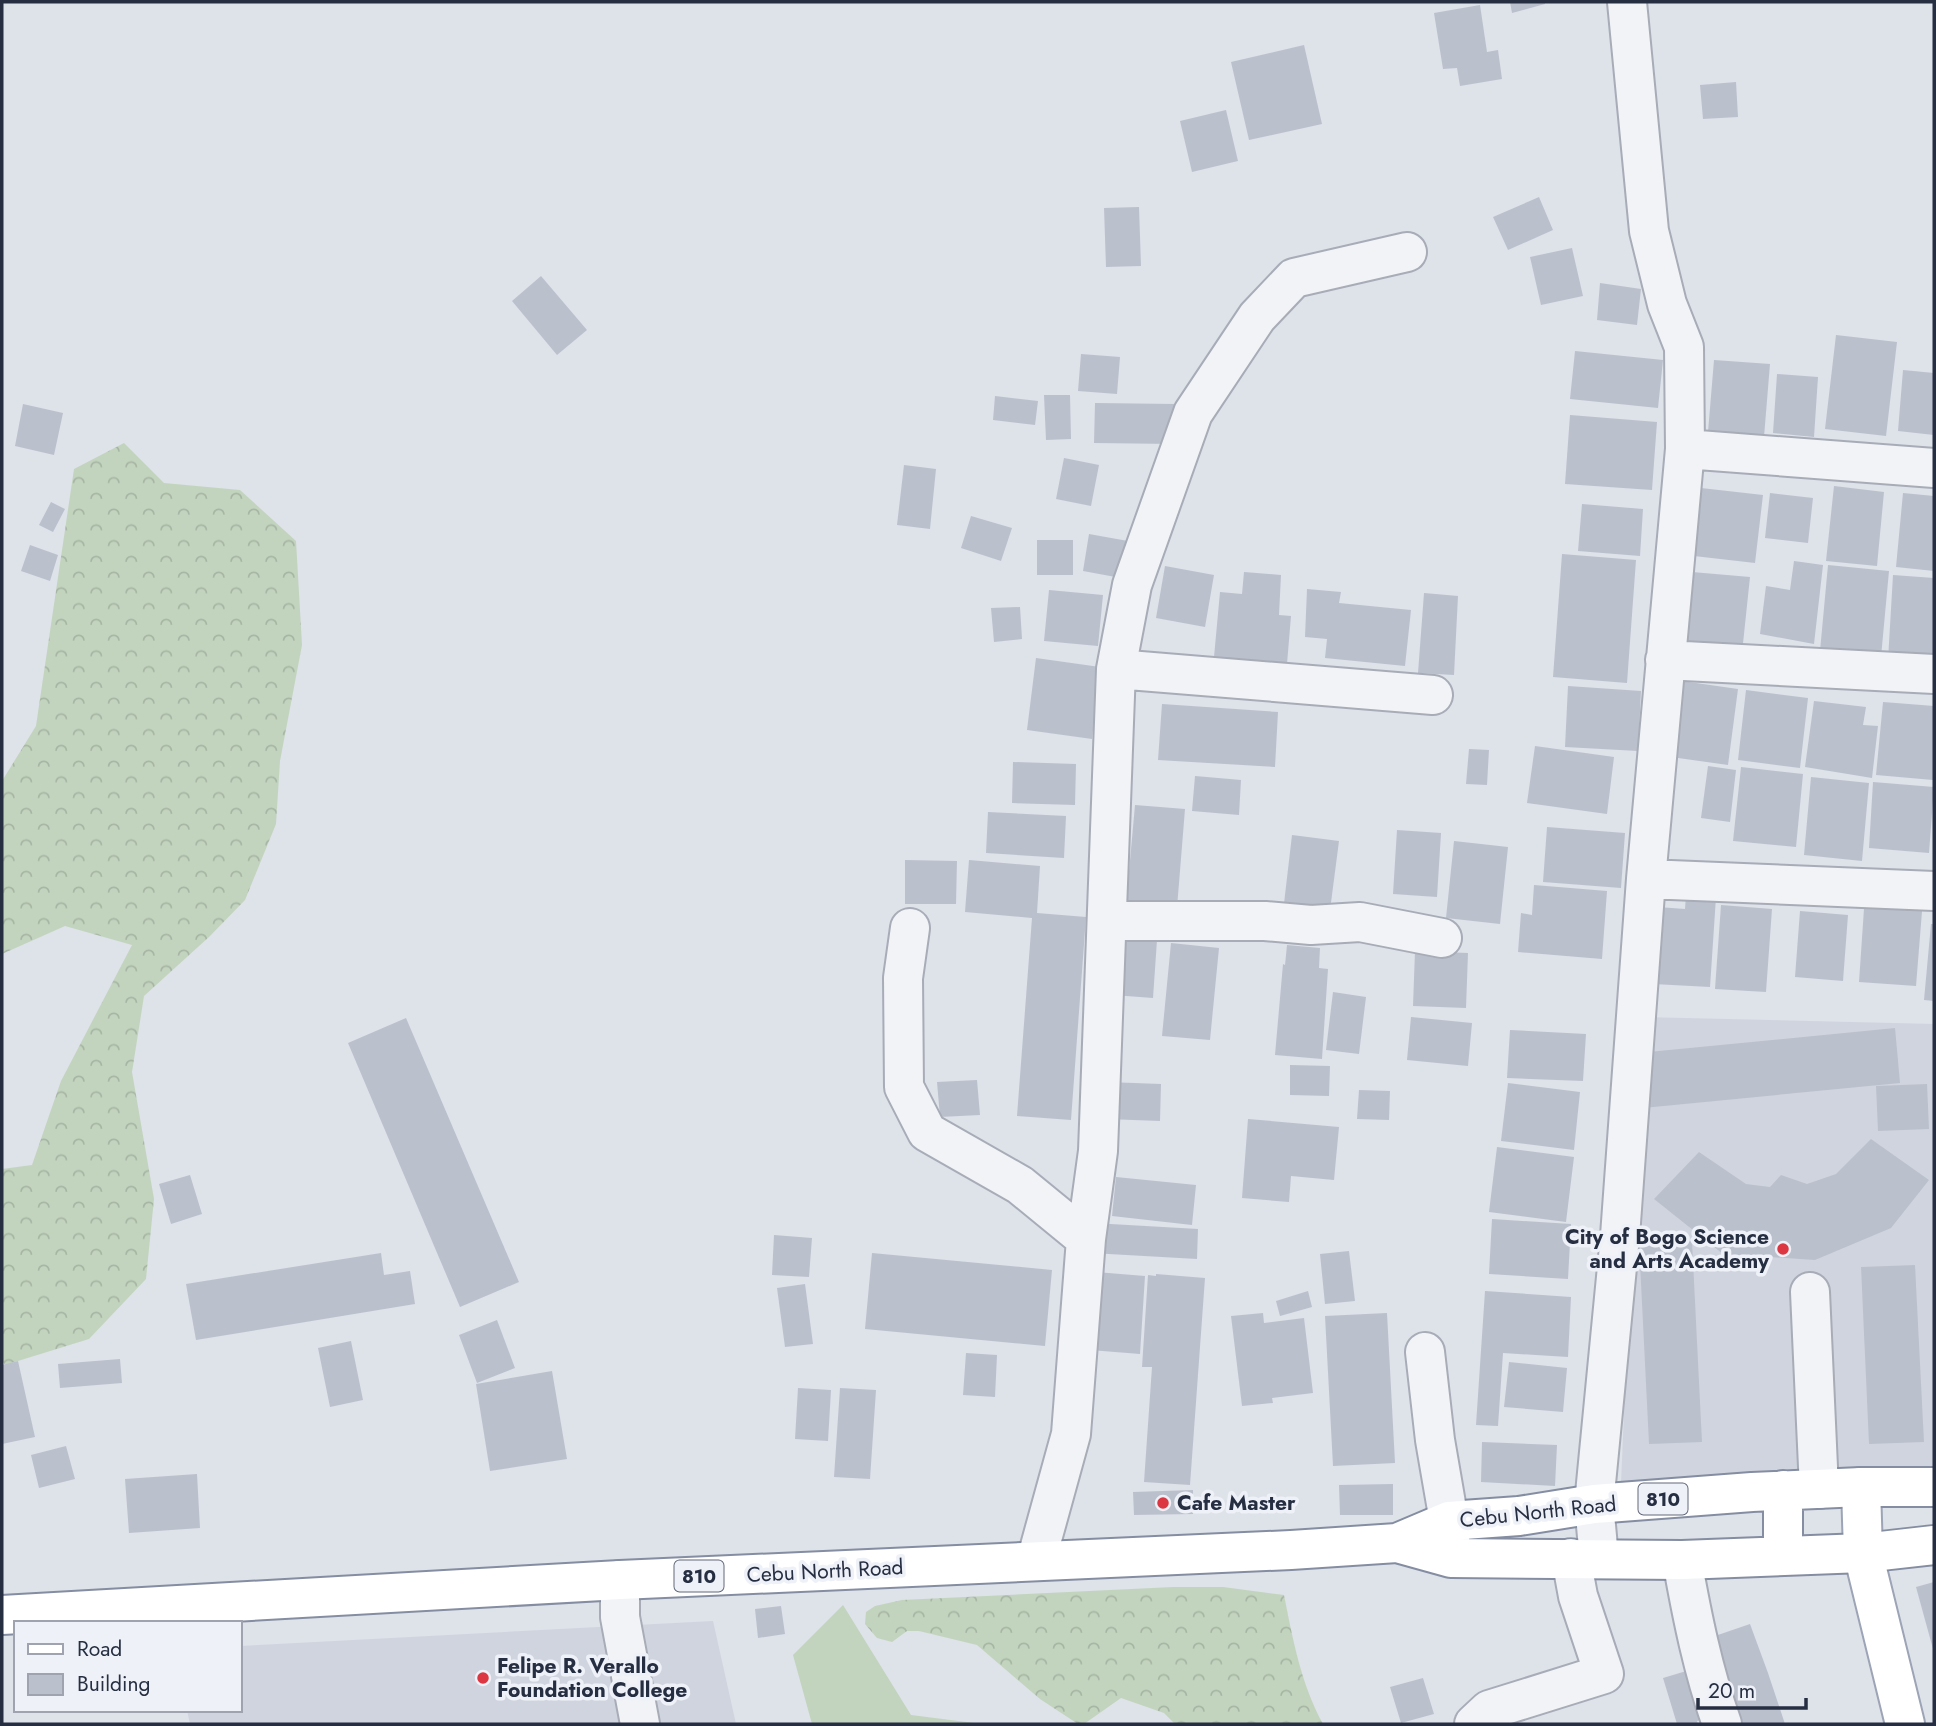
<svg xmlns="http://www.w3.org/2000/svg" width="1936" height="1726" font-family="Jost,sans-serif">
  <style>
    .built { fill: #d0d4de }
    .grass { fill: #c2d4be }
    .forest { fill: url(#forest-crowns) }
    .building { fill: #bbc0cd }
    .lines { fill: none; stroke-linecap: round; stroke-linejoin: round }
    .minor-casing { stroke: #a7acb7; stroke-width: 42 }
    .major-casing { stroke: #9ca4b6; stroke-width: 42 }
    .highway-casing { stroke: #848da1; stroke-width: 42 }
    .minor { stroke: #f1f3f7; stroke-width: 38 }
    .major { stroke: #fff; stroke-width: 38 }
    .highway { stroke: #fff; stroke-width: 38 }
    .poi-dot { fill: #db3641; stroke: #eef1f7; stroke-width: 2.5 }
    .labels { text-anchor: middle; stroke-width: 7; stroke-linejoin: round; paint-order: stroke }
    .shield { fill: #eef1f7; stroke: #626878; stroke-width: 2 }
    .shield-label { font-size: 19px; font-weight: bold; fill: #262e42 }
    .poi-label { font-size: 21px; font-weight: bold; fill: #262e42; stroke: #eef1f7; text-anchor: start }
    .street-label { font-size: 21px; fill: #262e42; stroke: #eef1f7 }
  </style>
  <defs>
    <pattern id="forest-crowns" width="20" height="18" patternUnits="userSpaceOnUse" patternTransform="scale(1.75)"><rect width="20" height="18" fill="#c2d4be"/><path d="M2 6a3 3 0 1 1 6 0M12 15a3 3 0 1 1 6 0" fill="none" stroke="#a7b6a4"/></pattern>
  </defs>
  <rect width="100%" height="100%" fill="#dee2e9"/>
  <path class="built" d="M1641 1017 1934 1024V1475L1621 1484Z
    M713 1621 736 1724H190L187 1710H240V1646Z"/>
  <path class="grass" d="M843 1605 911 1715 982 1724H812L793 1655Z"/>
  <path class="forest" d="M124 443 164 483 240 490 296 541 302 645 280 761 276 824 245 900 209 937 144 996 132 1072 154 1199 146 1279 89 1339 5 1365 2 1360V1169L32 1165 61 1081 132 945 65 926 2 954V781L36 726 74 469Z
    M1173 1587H1223L1284 1595C1293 1640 1301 1684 1323 1724H1175L1164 1713 1121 1698 1084 1724H1078L1040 1699 977 1645 919 1631H907L892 1642 877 1638 865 1624 866 1612 875 1606 902 1600Z"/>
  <path class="building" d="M1510 2H1545V4L1512 13Z
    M1480 5 1487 52 1498 50 1502 79 1460 86 1457 68 1443 69 1434 13Z
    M1304 45 1322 124 1249 140 1231 62Z
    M1736 82 1738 117 1703 119 1700 85Z
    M1226 110 1238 161 1192 172 1180 121Z
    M1539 197 1553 230 1508 250 1493 217Z
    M1139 207 1141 266 1106 267 1104 208Z
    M1572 248 1583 296 1541 305 1530 257Z
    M541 276 587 330 557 355 512 301Z
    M1600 283 1641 289 1637 325 1597 320Z
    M1836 335 1897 342 1886 436 1825 429Z
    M1575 351 1663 360 1658 408 1570 399Z
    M1081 354 1120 357 1117 394 1078 391Z
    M1714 360 1770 364 1764 437 1708 432Z
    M1903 370 1934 373V435L1898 431Z
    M1777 374 1818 377 1814 437 1773 433Z
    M1044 395H1070L1071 439 1046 440Z
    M995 396 1038 401 1035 425 993 420Z
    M1095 403 1175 404 1174 444 1094 443Z
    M23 404 63 413 54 455 15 446Z
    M1570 415 1657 422 1652 490 1565 484Z
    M1064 458 1099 465 1091 506 1056 499Z
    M904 465 936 469 930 529 897 525Z
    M1834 486 1884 492 1877 566 1826 561Z
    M1701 488 1763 495 1755 563 1694 556Z
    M1770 493 1813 498 1808 543 1765 538Z
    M1903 493 1934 496V571L1896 567Z
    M51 502 65 509 53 532 39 525Z
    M1582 504 1643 509 1640 556 1578 551Z
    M971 516 1012 528 1001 561 961 548Z
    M1089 534 1128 541 1121 578 1083 571Z
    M1037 540H1073V575H1037Z
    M30 545 58 555 50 581 21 571Z
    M1562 554 1636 560 1627 683 1553 677Z
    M1794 561 1823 565 1814 644 1760 634 1766 586 1790 590Z
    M1828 565 1889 571 1881 657 1820 651Z
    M1165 566 1214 575 1205 627 1156 618Z
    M1244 572 1281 575 1279 615 1291 616 1287 664 1214 657 1220 592 1242 594Z
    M1692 572 1750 577 1742 653 1686 648Z
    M1893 575 1934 578V663L1888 660Z
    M1307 589 1341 592 1339 603 1411 610 1405 666 1325 658 1327 639 1305 637Z
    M1049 590 1103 595 1098 646 1044 641Z
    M1424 593 1458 596 1454 675 1418 673Z
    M1020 607 1022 639 994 642 991 608Z
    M1036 658 1100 667 1092 739 1027 730Z
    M1682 681 1738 689 1728 765 1671 757Z
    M1568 686 1641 691 1638 751 1565 747Z
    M1746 690 1808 698 1800 768 1738 760Z
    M1814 701 1866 707 1863 725 1878 726 1872 778 1805 767Z
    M1883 702 1934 706 1933 780 1876 775Z
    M1162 704 1278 712 1275 767 1158 760Z
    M1535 746 1614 757 1607 814 1527 803Z
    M1469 749 1489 750 1487 785 1466 784Z
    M1013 762 1076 764 1075 805 1012 803Z
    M1708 766 1736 770 1730 822 1701 818Z
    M1741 767 1803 774 1796 847 1733 841Z
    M1195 776 1241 780 1239 815 1192 811Z
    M1811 777 1869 783 1862 861 1804 855Z
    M1873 782 1934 787 1929 853 1869 848Z
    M1135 805 1185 809 1176 920 1125 916Z
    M988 812 1066 816 1064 858 986 853Z
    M1547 827 1625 833 1621 888 1543 882Z
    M1397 830 1441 833 1437 897 1393 894Z
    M1292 835 1339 841 1329 918 1283 912Z
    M1454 841 1508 847 1500 924 1446 918Z
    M905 860 957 861 956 904H905Z
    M969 860 1040 866 1037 913 1086 917 1071 1120 1017 1116 1032 918 965 912Z
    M1534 885 1607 891 1602 959 1518 952 1521 913 1532 915Z
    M1865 894 1923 899 1916 986 1859 982Z
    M1686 895 1716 897 1710 987 1653 984 1658 907 1685 909Z
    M1721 905 1772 909 1766 992 1715 989Z
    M1800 911 1848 915 1843 981 1795 977Z
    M1931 924H1934V1001L1924 1000Z
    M1117 937 1157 940 1153 998 1113 995Z
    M1171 943 1219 948 1210 1040 1162 1036Z
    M1287 945 1320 948 1319 968 1328 969 1322 1059 1275 1055 1283 964 1285 965Z
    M1415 951 1468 953 1466 1008 1413 1006Z
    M1333 992 1366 997 1359 1054 1326 1050Z
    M1411 1017 1472 1023 1468 1066 1407 1060Z
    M406 1018 519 1282 460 1307 348 1043Z
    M1895 1028 1900 1083 1643 1108 1638 1053Z
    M1510 1030 1586 1034 1583 1081 1507 1078Z
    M1290 1065 1330 1066 1329 1096 1290 1095Z
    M977 1080 980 1115 940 1117 937 1082Z
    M1107 1082 1161 1084 1160 1121 1106 1119Z
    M1508 1083 1580 1092 1574 1150 1501 1141Z
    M1927 1084 1929 1129 1878 1131 1876 1086Z
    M1359 1090 1390 1091 1389 1120 1357 1119Z
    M1248 1119 1339 1127 1334 1180 1291 1176 1289 1202 1242 1198Z
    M1871 1139 1929 1180 1891 1228 1815 1260 1723 1254 1654 1199 1699 1152 1746 1184 1770 1187 1781 1175 1807 1184 1836 1174Z
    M1497 1147 1574 1157 1566 1222 1489 1212Z
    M190 1175 202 1214 171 1224 159 1184Z
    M1116 1177 1196 1185 1192 1225 1112 1216Z
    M1492 1219 1571 1224 1568 1279 1489 1274Z
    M1093 1223 1198 1229 1197 1259 1091 1253Z
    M774 1235 812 1238 809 1277 772 1275Z
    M1692 1241 1702 1442 1649 1444 1639 1243Z
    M1349 1251 1355 1301 1325 1304 1320 1254Z
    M381 1253 384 1275 410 1271 415 1304 196 1340 186 1284Z
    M872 1253 1052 1270 1045 1346 865 1329Z
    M1915 1265 1924 1442 1869 1444 1861 1267Z
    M1096 1272 1145 1276 1140 1354 1090 1350Z
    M1156 1274 1205 1278 1190 1485 1144 1482 1152 1367H1142L1148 1275 1156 1276Z
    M805 1284 813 1344 785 1347 777 1288Z
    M1308 1291 1312 1307 1280 1316 1276 1301Z
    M1485 1291 1571 1297 1568 1357 1503 1353 1498 1426 1476 1425Z
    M1263 1313 1264 1323 1304 1318 1313 1393 1272 1398 1273 1403 1242 1406 1231 1316Z
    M1387 1313 1395 1463 1333 1466 1325 1316Z
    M497 1320 515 1368 477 1383 459 1335Z
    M351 1341 363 1400 330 1407 318 1348Z
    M966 1353 997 1355 995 1397 963 1395Z
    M120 1359 122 1383 60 1388 58 1364Z
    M18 1361 35 1437 2 1444V1365Z
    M1509 1362 1567 1368 1563 1412 1504 1407Z
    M552 1371 567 1459 490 1471 476 1384Z
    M798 1388 831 1390 828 1441 795 1439Z
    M840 1388 876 1390 870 1479 834 1477Z
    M1482 1442 1557 1445 1555 1486 1481 1482Z
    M66 1446 75 1479 39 1488 31 1455Z
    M197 1474 200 1528 129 1533 125 1479Z
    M1393 1484V1515H1340L1339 1485Z
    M1193 1490V1514L1134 1515 1133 1492Z
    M1934 1582V1649H1933L1916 1587Z
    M781 1606 785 1634 758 1638 755 1609Z
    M1750 1624 1768 1673 1785 1724H1740L1712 1637Z
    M1693 1669 1715 1715 1697 1721 1698 1724H1677L1663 1678Z
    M1423 1678 1434 1714 1401 1723 1390 1687Z"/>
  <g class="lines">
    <g class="minor-casing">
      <path id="minor" d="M1685 449 1934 468
        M1665 660 1934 674
        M1116 669 1433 695
        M1646 879 1934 891
        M1107 921H1265L1311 925 1360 922 1442 938
        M910 928 903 978 904 1087 927 1132 1020 1185 1086 1239
        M1810 1292 1819 1489
        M1425 1352 1435 1440 1449 1521 1451 1555
        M1599 1558 1594 1504 1620 1236 1646 879 1685 449 1684 347 1667 304 1649 231 1627 2
        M1682 1560C1692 1616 1703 1671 1722 1724
        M1036 1561 1071 1434 1086 1239 1098 1151 1116 669 1132 585 1193 413 1257 317 1294 278 1407 252
        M620 1580V1617L640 1724
        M1474 1724 1489 1710 1604 1674 1578 1596 1571 1558"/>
    </g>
    <g class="major-casing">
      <path id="major" d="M1861 1487 1863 1553 1905 1724"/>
    </g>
    <g class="highway-casing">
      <path id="highway" d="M1783 1490V1556
        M1397 1543 1451 1558 1682 1560 1863 1553 1934 1545
        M2 1615 620 1580 1291 1550 1397 1543 1449 1521 1519 1516 1594 1504 1752 1492 1861 1487H1934"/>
    </g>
    <use href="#minor" class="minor"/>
    <use href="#major" class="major"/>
    <use href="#highway" class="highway"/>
  </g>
  <g class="poi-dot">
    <circle cx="1783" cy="1249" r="7"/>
    <circle cx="1163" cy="1503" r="7"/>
    <circle cx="483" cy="1678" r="7"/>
  </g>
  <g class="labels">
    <g class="shield">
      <rect x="1638.5" y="1483.5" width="49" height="31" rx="5"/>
      <rect x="674.5" y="1560.5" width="49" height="31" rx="5"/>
    </g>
    <g class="shield-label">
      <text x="1663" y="1506">810</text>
      <text x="699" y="1583">810</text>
    </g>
    <g class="poi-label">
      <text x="1769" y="1244" text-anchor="end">City of Bogo Science<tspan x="1769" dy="24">and Arts Academy</tspan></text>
      <text x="1177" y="1510">Cafe Master</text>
      <text x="497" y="1673">Felipe R. Verallo<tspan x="497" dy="24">Foundation College</tspan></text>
    </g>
    <g class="street-label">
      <text transform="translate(1538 1512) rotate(-6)" y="7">Cebu North Road</text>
      <text transform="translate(825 1571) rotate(-3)" y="7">Cebu North Road</text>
    </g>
  </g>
  <rect width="1936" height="1726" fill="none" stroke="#262e42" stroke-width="7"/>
  <rect x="14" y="1621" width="228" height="91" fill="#eef1f7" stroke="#9ea3af" stroke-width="2"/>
  <rect x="28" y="1644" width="35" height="10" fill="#ffffff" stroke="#9ea3af" stroke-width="2"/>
  <text x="77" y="1656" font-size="21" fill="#262e42">Road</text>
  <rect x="28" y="1674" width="35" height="21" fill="#bbc0cd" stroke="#9ea3af" stroke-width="2"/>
  <text x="77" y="1691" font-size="21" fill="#262e42">Building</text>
  <path d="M1698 1698v10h108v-10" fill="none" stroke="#262e42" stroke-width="3.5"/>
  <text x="1708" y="1698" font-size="21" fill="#262e42" stroke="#eef1f7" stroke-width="5" paint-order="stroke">20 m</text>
</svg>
